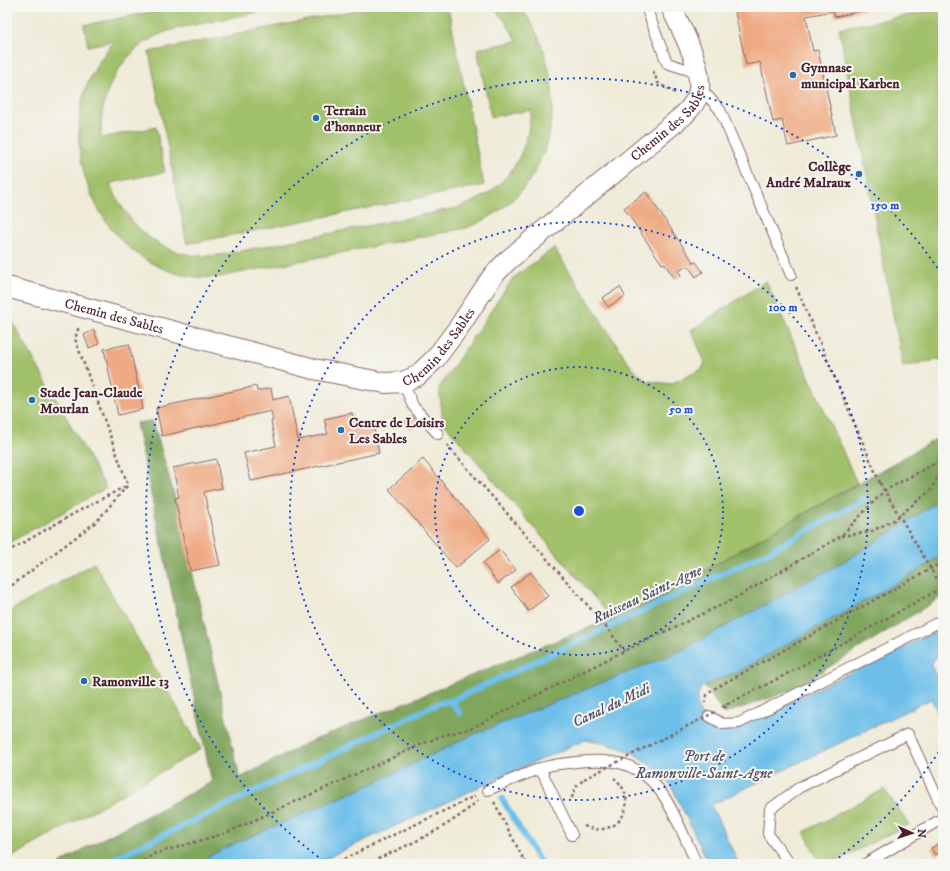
<svg xmlns="http://www.w3.org/2000/svg" width="950" height="871" font-family="'IM FELL DW Pica',serif">
  <style>
    .green { fill: #a0c069; stroke: #75704a }
    .forest { fill: #80a65d; stroke: #656244 }
    .water { fill: #6dbfe9; stroke: #5c6f8a }
    .lines { fill: none; stroke-linecap: round; stroke-linejoin: round }
    .stream { stroke: #6dbfe9; stroke-width: 6 }
    .building { fill: #efaa83 }
    .service-casing { stroke: #846668; stroke-width: 12 }
    .minor-casing { stroke: #846668; stroke-width: 22 }
    .path { stroke: #846668; stroke-width: 2.5; stroke-dasharray: 3 3; stroke-linecap: butt }
    .service { stroke: #fff; stroke-width: 10 }
    .minor { stroke: #fff; stroke-width: 20 }
    .path-bridge { stroke: #846668; stroke-width: 2.5; stroke-dasharray: 3 3; stroke-linecap: butt }
    .ring { fill: none; stroke: #1d4ed8; stroke-width: 2; stroke-dasharray: 2 4 }
    .poi-dot { fill: #1f6fb2; stroke: #f6f6f2; stroke-width: 1.5 }
    .labels { text-anchor: middle; stroke-width: 4; stroke-linejoin: round; paint-order: stroke }
    .poi-label { font-size: 14px; font-weight: bold; fill: #4a1f2b; stroke: #f6f6f2; text-anchor: start }
    .street-label { font-size: 14px; fill: #4a1f2b; stroke: #f6f6f2 }
    .water-label { font-size: 15px; font-style: italic; fill: #544f64; stroke: #f6f6f2 }
    .centre { fill: #1d4ed8; stroke: #f6f6f2; stroke-width: 2 }
    .ring-label { font-size: 12px; text-anchor: middle; font-weight: bold; fill: #1d4ed8; stroke: #f6f6f2; stroke-width: 4; stroke-linejoin: round; paint-order: stroke }
  </style>
  <rect width="100%" height="100%" fill="#f6f6f2"/>
  <filter id="ink" filterUnits="userSpaceOnUse"><feTurbulence type="fractalNoise" baseFrequency=".025" numOctaves="2"/><feDisplacementMap in="SourceGraphic" scale="8" xChannelSelector="R" yChannelSelector="G"/><feConvolveMatrix kernelMatrix="1 2 1 2 8 2 1 2 1" color-interpolation-filters="sRGB"/></filter>
  <filter id="wash" filterUnits="userSpaceOnUse"><feTurbulence type="fractalNoise" baseFrequency=".012" numOctaves="4" result="noise"/><feDisplacementMap in="SourceGraphic" scale="16" xChannelSelector="R" yChannelSelector="G"/><feGaussianBlur stdDeviation="0.9" result="paint"/><feColorMatrix in="noise" values="0 0 0 0 0 0 0 0 0 0 0 0 0 0 0 0 0 1.4 0 .05"/><feComposite in="paint" operator="in"/></filter>
  <g filter="url(#wash)">
    <rect width="100%" height="100%" fill="#efebd8"/>
    <path class="green" d="M176 7H284C259 12 234 17 209 22 191 26 172 28 156 36 118 55 99 96 101 138L156 127 165 172 111 183V186C132 234 171 264 226 254L452 209C501 197 528 160 531 110L491 117 477 49 517 41 505 21 493 7H521C576 83 560 194 466 228L219 277C122 285 60 182 84 94 90 74 101 58 114 41L88 46 84 25Z
      M372 7H448L484 185 187 244 149 52Z
      M943 9V359L903 367 839 28Z
      M554 248 632 368 647 381 671 384 702 369 705 362 691 330 766 281 857 483 646 604 612 618 443 422 439 388 513 278Z
      M7 312 106 488 7 544Z
      M94 563 201 749 7 860V613Z
      M884 789 909 824 830 864H821L804 832Z"/>
    <path class="forest" d="M153 421 175 498 240 778 307 743 646 604 943 435V498L854 556 681 651 468 737 379 781 229 846 195 864H60L85 848 212 782 136 423Z
      M943 554V596L792 690 724 714 704 685 737 672 911 575Z"/>
    <path class="water" d="M943 498V554L911 575 737 672 702 686C688 709 708 733 734 729L943 628V657H936L931 665 943 692V723L931 699 711 805 739 864H709L672 787 658 771 632 752 607 744 585 740 492 781 314 864H195L229 846 379 781 468 737 681 651 854 556Z"/>
    <g class="lines">
      <path class="stream" d="M460 713 451 701 768 552 865 499
        M502 799 541 864
        M103 864 439 703 451 701"/>
    </g>
    <g id="blocks">
      <path class="building" d="M734 7H879L835 17 833 11 806 16 813 51 818 50 836 135 788 146 782 120 773 122 760 62 746 65Z
        M646 192 694 263 696 262 703 272 696 277 688 266 678 271 681 275 675 279 664 263 662 264 624 208Z
        M620 287 625 296 608 307 602 298Z
        M94 330 99 344 89 348 84 335Z
        M129 344 143 409 118 415 104 349Z
        M256 386 257 391 271 388 273 400 289 396 298 440 328 434 324 419 352 413 355 428 373 424 379 453 251 481 244 453 276 446 271 421H273L271 411 162 436 156 408Z
        M412 416 418 423 411 429 404 421Z
        M216 459 222 488 204 492 220 565 190 571 175 498 179 497 173 468Z
        M423 459 490 539 456 568 389 489Z
        M500 550 516 570 498 584 483 563Z
        M531 572 548 596 528 611 511 587Z
        M943 841V851L935 855 931 848Z"/>
    </g>
  </g>
  <g filter="url(#ink)">
    <use href="#blocks" fill-opacity="0" stroke="#846668" stroke-width="1"/>
    <g class="lines">
      <g class="service-casing">
        <path id="service" d="M646 7 667 63 698 73
          M699 86 720 110 791 275
          M403 382 413 406 438 434
          M709 716 723 724 739 723 943 620
          M540 768 572 835
          M488 790C505 783 522 775 539 769 548 765 559 764 569 763 608 757 639 760 663 795 677 816 686 842 697 864
          M790 864 768 834 770 809 800 787 908 734 943 810
          M865 864 943 818"/>
      </g>
      <g class="minor-casing">
        <g id="minor">
          <path id="s1" d="M7 287 314 369 385 383 403 382 417 376 435 359 459 327 492 277 507 261 684 115C690 108 696 103 698 94 705 71 681 28 671 7"/>
        </g>
      </g>
      <path class="path" d="M653 71 658 83 677 94
        M7 211 10 217
        M796 287 880 483
        M447 445 605 625 624 651
        M841 536 870 532 894 520 931 490 943 465
        M7 552 75 513 126 486
        M7 589 96 522 128 485 75 339 79 326
        M705 703 707 695 712 690 943 562
        M722 707 785 675 943 587
        M724 708 728 706 726 703
        M572 798 575 788 584 779
        M494 802 526 864
        M584 826C621 841 641 799 614 778
        M138 864 154 854 226 833 438 737 472 728 624 651 732 600 841 536 884 491 943 459
        M333 864 475 796
        M367 864C404 846 448 830 478 800"/>
      <use href="#service" class="service"/>
      <use href="#minor" class="minor"/>
      <path class="path-bridge" d="M880 483 942 588
        M584 779 715 712"/>
    </g>
  </g>
  <g class="ring">
    <circle cx="579" cy="511" r="144"/>
    <circle cx="579" cy="511" r="289"/>
    <path d="M942 747A433 433 0 0 1 830 864M328 864A433 433 0 1 1 942 275"/>
  </g>
  <g class="poi-dot">
    <circle cx="793" cy="75" r="4"/>
    <circle cx="316" cy="118" r="4"/>
    <circle cx="859" cy="174" r="4"/>
    <circle cx="32" cy="400" r="4"/>
    <circle cx="341" cy="430" r="4"/>
    <circle cx="84" cy="681" r="4"/>
  </g>
  <g class="labels">
    <g class="poi-label">
      <text x="801" y="72">Gymnase<tspan x="801" dy="16">municipal Karben</tspan></text>
      <text x="324" y="115">Terrain<tspan x="324" dy="16">d'honneur</tspan></text>
      <text x="851" y="171" text-anchor="end">Collège<tspan x="851" dy="16">André Malraux</tspan></text>
      <text x="40" y="397">Stade Jean-Claude<tspan x="40" dy="16">Mourlan</tspan></text>
      <text x="349" y="427">Centre de Loisirs<tspan x="349" dy="16">Les Sables</tspan></text>
      <text x="92" y="686">Ramonville 13</text>
    </g>
    <g class="street-label">
      <text dy="5" stroke="none"><textPath href="#s1" startOffset="783">Chemin des Sables</textPath></text>
      <text dy="5" stroke="none"><textPath href="#s1" startOffset="111">Chemin des Sables</textPath></text>
      <text dy="5" stroke="none"><textPath href="#s1" startOffset="459">Chemin des Sables</textPath></text>
    </g>
    <g class="water-label">
      <text transform="translate(647 594) rotate(-25)" y="5">Ruisseau Saint-Agne</text>
      <text transform="translate(611 705) rotate(-25)" y="5">Canal du Midi</text>
      <text x="704" y="761">Port de<tspan x="704" dy="17">Ramonville-Saint-Agne</tspan></text>
    </g>
  </g>
  <circle cx="579" cy="511" r="6" class="centre"/>
  <g class="ring-label">
    <text x="885" y="209">150 m</text>
    <text x="783" y="311">100 m</text>
    <text x="681" y="413">50 m</text>
  </g>
  <rect width="950" height="871" fill="none" stroke="#f6f6f2" stroke-width="24"/>
  <g transform="translate(912 833) rotate(93)" stroke="#f6f6f2" stroke-width="3" paint-order="stroke">
  <path d="M0-3L7 15L0 10L-7 15Z" fill="#4a1f2b"/>
  <text y="-6" font-size="11" font-weight="bold" text-anchor="middle" fill="#4a1f2b">N</text>
  </g>
</svg>
